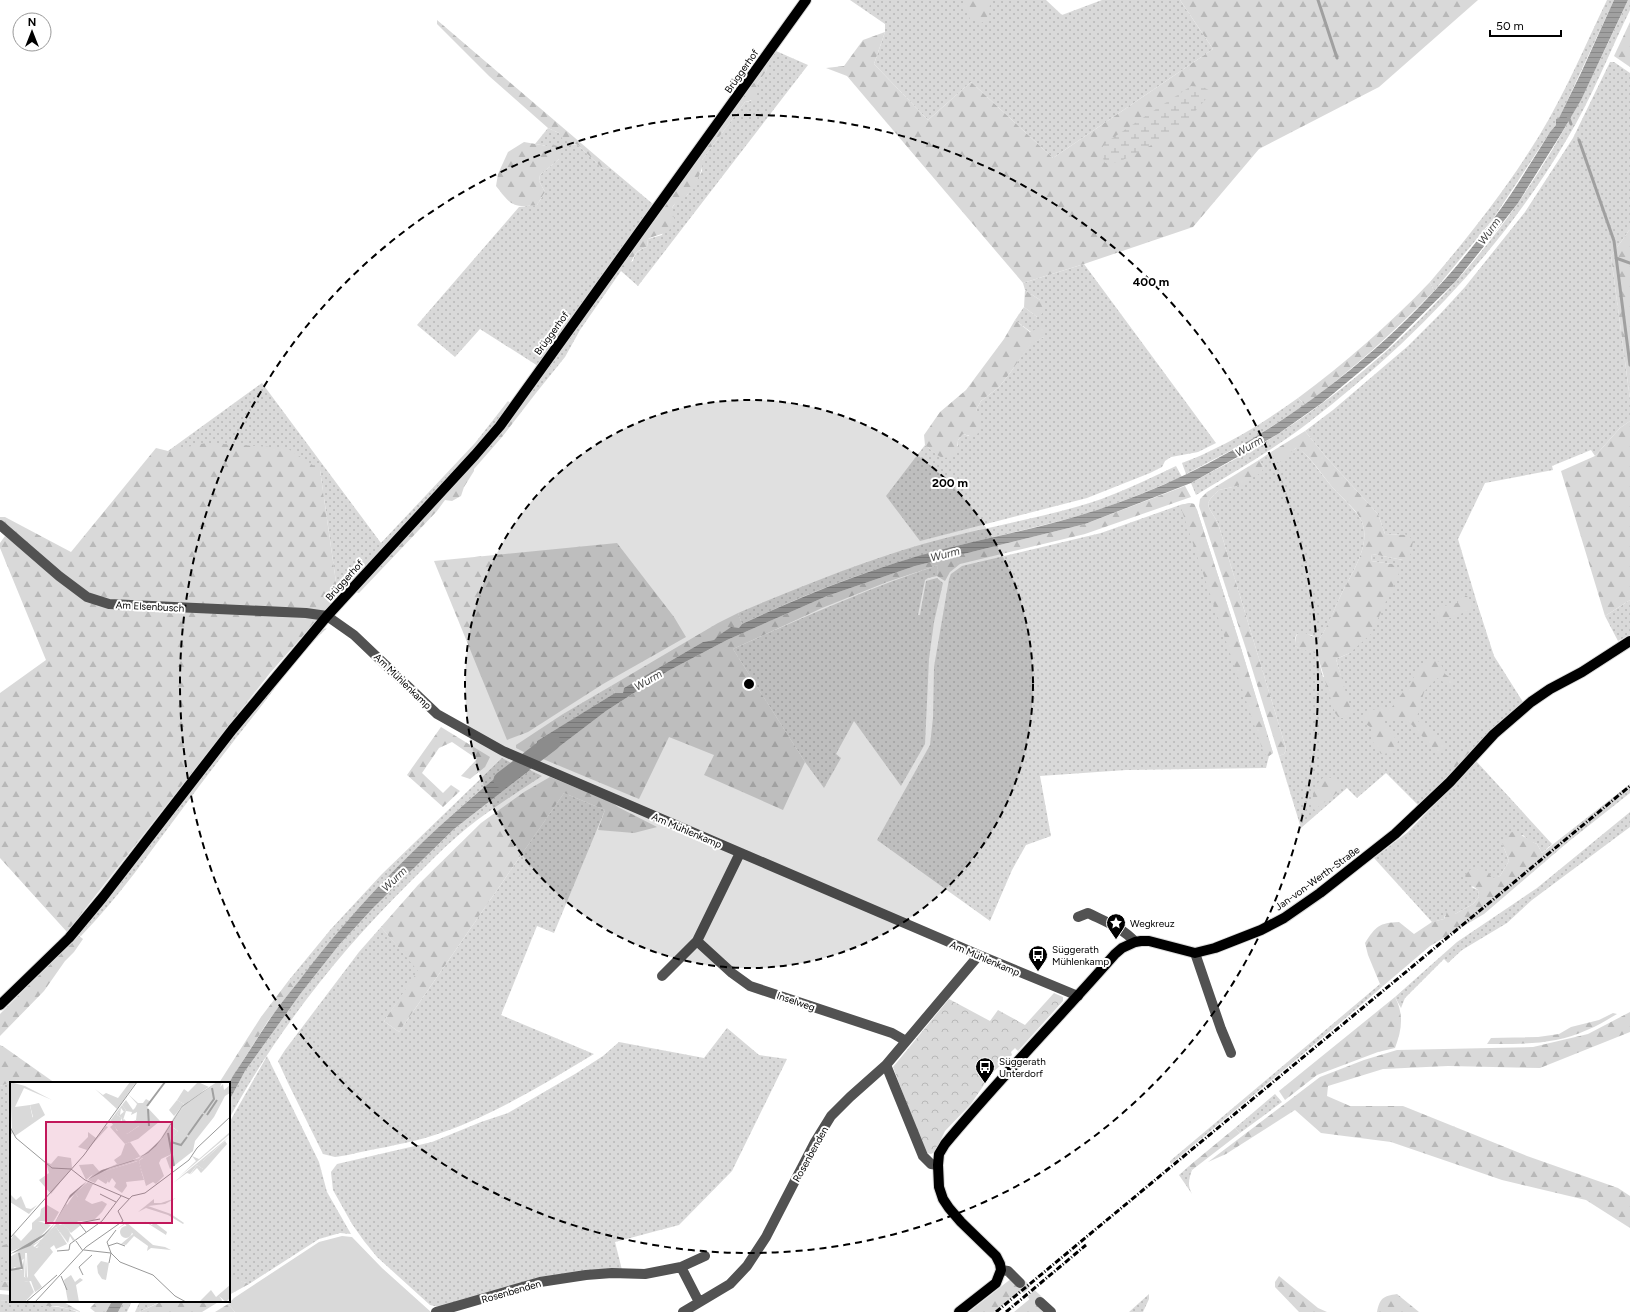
<svg xmlns="http://www.w3.org/2000/svg" width="1630" height="1312" font-family="Figtree,sans-serif">
  <style>
    .grass { fill: url(#grass-dots) }
    .forest { fill: url(#forest-firs) }
    .wetland { fill: url(#wetland-marsh) }
    .park { fill: url(#park-crowns) }
    .garden { fill: #d9d9d9 }
    .water { fill: url(#water-rules) }
    .lines { fill: none; stroke-linecap: round; stroke-linejoin: round }
    .stream { stroke: #a0a0a0; stroke-width: 3 }
    .river { stroke: #a0a0a0; stroke-width: 17 }
    .minor-tunnel { stroke: #d9d9d9; stroke-width: 10; stroke-dasharray: 10 5; stroke-linecap: butt }
    .major-casing { stroke: #dbdbdb; stroke-width: 12 }
    .minor { stroke: #525252; stroke-width: 10 }
    .major { stroke: #000; stroke-width: 10 }
    .rail { stroke: #000; stroke-width: 3; stroke-dasharray: 6 2 1 2; stroke-linecap: butt }
    .ring { fill: none; stroke: #000; stroke-width: 2; stroke-dasharray: 7 5 }
    .labels { text-anchor: middle; stroke-width: 4; stroke-linejoin: round; paint-order: stroke }
    .street-label { font-size: 10px; fill: #000; stroke: #fff }
    .poi-label { font-size: 10px; fill: #000; stroke: #fff; text-anchor: start }
    .water-label { font-size: 11px; font-style: italic; fill: #414141; stroke: #fff }
    .inset-river { fill: none; stroke: #a0a0a0; stroke-width: 2 }
    .inset-road { fill: none; stroke: #999; stroke-width: 1 }
    .view { fill: #c2185b; fill-opacity: 0.15; stroke: #c2185b; stroke-width: 2 }
    .inset-edge { fill: none; stroke: #000; stroke-width: 2 }
    .centre { fill: #000; stroke: #fff; stroke-width: 2 }
    .ring-label { font-size: 12px; text-anchor: middle; font-weight: bold; fill: #000; stroke: #fff; stroke-width: 4; stroke-linejoin: round; paint-order: stroke }
  </style>
  <defs>
    <pattern id="grass-dots" width="8" height="8" patternUnits="userSpaceOnUse"><rect width="8" height="8" fill="#d9d9d9"/><path d="M2 2h.1M6 6h.1" fill="none" stroke="#b8b8b8" stroke-width="1.8" stroke-linecap="round"/></pattern>
    <pattern id="forest-firs" width="22" height="20" patternUnits="userSpaceOnUse"><rect width="22" height="20" fill="#d9d9d9"/><path d="M5 1l3.5 6h-7zM16 11l3.5 6h-7z" fill="#b8b8b8"/></pattern>
    <pattern id="wetland-marsh" width="20" height="14" patternUnits="userSpaceOnUse"><rect width="20" height="14" fill="#d9d9d9"/><path d="M1 5h8M5 5V1M11 12h8M15 12V8" fill="none" stroke="#b8b8b8"/></pattern>
    <pattern id="park-crowns" width="20" height="18" patternUnits="userSpaceOnUse"><rect width="20" height="18" fill="#d9d9d9"/><path d="M2 6a3 3 0 1 1 6 0M12 15a3 3 0 1 1 6 0" fill="none" stroke="#b8b8b8"/></pattern>
    <pattern id="water-rules" width="6" height="5" patternUnits="userSpaceOnUse"><rect width="6" height="5" fill="#a0a0a0"/><path d="M0 2.5h6" fill="none" stroke="#888"/></pattern>
  </defs>
  <rect width="100%" height="100%" fill="#fff"/>
  <path class="grass" d="M850 0H964V4L991 0H1046L1062 15 1102 0H1180L1213 49 1053 158 971 82 928 120 874 64 885 32V24Z
    M1607 0H1614L1556 125 1550 132 1493 219 1434 291 1430 282C1470 235 1507 188 1539 136 1565 93 1585 46 1607 0Z
    M1628 0H1630V10C1609 53 1592 98 1567 139 1501 251 1411 344 1308 423 1273 450 1234 472 1196 495L1191 483C1220 467 1250 452 1278 434 1371 374 1455 293 1518 203 1563 139 1596 70 1628 0Z
    M776 51 808 65 638 286 621 271 580 330 565 357 536 393H529L618 268 633 261C635 253 638 250 647 247L648 239 662 235 671 214 672 208 677 200 687 195 702 171V160L745 102 751 101 757 84 767 70 765 65Z
    M1610 62H1614L1630 73V229L1611 256 1630 399V421L1620 428 1595 456 1591 450 1552 466 1553 470 1485 483 1458 539 1477 603 1494 656 1523 702 1485 737 1420 807 1386 773 1357 798 1347 788 1301 828 1279 756 1284 754 1286 750 1285 745 1218 523 1209 508 1208 503 1211 498 1219 490 1237 486 1264 467 1259 460 1271 452 1275 461 1295 449 1297 446C1311 458 1321 474 1333 488 1342 498 1353 507 1360 518 1374 542 1351 574 1341 595 1336 605 1326 632 1319 639L1315 638 1312 635 1297 634 1295 638V646C1302 650 1310 650 1317 654L1323 677H1341L1336 659 1350 653 1392 564 1371 561 1372 554 1403 560 1408 535 1385 534 1378 514 1326 457 1305 431 1333 410 1408 346 1441 313 1465 287 1525 212 1573 138Z
    M548 128 559 133 572 144 578 145 603 169 609 167 654 205 538 366 480 329 455 357 417 325 519 207 537 205 545 192 539 181 540 175 559 159 547 146 535 144Z
    M1084 264 1216 443 1198 452 1171 457 1165 461 1162 467 1150 473 1087 498 920 541 886 496 925 445 939 456 958 446V440L963 434 969 436 977 408 981 401 999 387 1010 373 1030 344 1044 337 1031 332 1015 320 1024 307 1037 317 1040 300 1025 290 1023 283Z
    M262 383 381 543 475 443 508 401 511 404 487 436 338 596 320 470 168 451Z
    M1298 398 1305 405 1249 441 1186 474 1182 463C1191 459 1201 456 1210 451 1241 437 1270 418 1298 398Z
    M1176 466 1182 477C1154 488 1126 501 1097 510 1045 527 991 536 938 551 871 568 805 594 742 624L738 613C799 587 859 563 923 544 973 530 1025 521 1076 507 1110 498 1144 481 1176 466Z
    M1190 503 1194 504 1197 510 1237 635 1273 753 1269 756 1266 768 1126 770 1040 776 1051 836 1026 845 1012 870 990 921 877 840 930 745 933 718 934 667 949 579 951 574 962 566 1101 533 1180 505Z
    M938 565 937 576 928 578 925 580 918 615H920L926 581 937 578 943 583 934 622 929 659 925 744 901 786 854 721 836 754 841 758 824 788 805 762 733 649C801 618 867 589 938 565Z
    M1630 600V635L1618 641 1605 616Z
    M327 628C301 652 280 682 259 709 233 742 207 775 183 808 150 852 119 897 81 936L78 935 220 750 321 630Z
    M611 686 615 693 565 724V719L563 714Z
    M502 758 513 764C430 829 357 905 294 988L289 980 331 929 382 874Z
    M1476 761 1552 844 1542 853 1537 844 1529 841 1523 835 1502 843 1509 861 1500 876 1471 887 1478 890 1479 897 1473 904 1455 914 1445 915 1444 919 1432 922 1374 858 1408 832Z
    M530 770 542 776C516 793 491 809 467 828 447 844 428 864 410 882 339 952 276 1032 229 1119V1101L245 1071 301 993 339 945 373 908 454 829Z
    M1630 784V793L1568 842 1561 838Z
    M564 793 605 810 554 933 537 926 501 1015 594 1054C540 1086 487 1120 425 1138 400 1145 373 1149 348 1155L335 1157 323 1154 288 1083 278 1061 285 1050 359 952 381 927 419 971 384 1021 399 1032Z
    M1630 812V827L1532 900 1507 923 1462 950 1448 963 1444 959 1405 998 1401 1008 1395 997 1457 942 1537 888Z
    M1380 984 1383 986C1314 1046 1242 1104 1171 1164L1170 1161Z
    M727 1028 759 1055 787 1059 732 1171 679 1225 615 1242 622 1270 439 1307 430 1305 377 1257 364 1241 352 1224 333 1190 331 1172 337 1164 432 1142 481 1122 508 1113 575 1074 603 1056 619 1042 704 1058Z
    M267 1056 319 1162 327 1192 351 1234 340 1233 319 1239 249 1284 241 1281H229V1123Z
    M18 1080 26 1083H11V1281L0 1282V1086Z
    M1275 1094 1282 1102 1240 1133 1235 1128Z
    M1189 1166 1192 1170C1189 1179 1187 1185 1192 1194L1179 1175Z
    M1149 1294V1299L1143 1312H1129Z
    M0 1300C13 1300 27 1303 40 1305 53 1307 64 1306 77 1312H0Z
    M124 1301H132L127 1312H118Z
    M140 1301H162L139 1312H135Z"/>
  <path class="forest" d="M964 0H991L987 20 981 23 970 19 964 4Z
    M1180 0H1478L1379 87 1259 149 1193 227 1084 264 1023 283 847 76 826 68 844 66 863 40 885 32 874 64 928 120 971 82 1053 158 1213 49Z
    M437 20 609 167 603 169 578 145 563 140 559 133 548 128 489 76 437 24Z
    M1630 22V67L1614 56Z
    M765 65 767 70 757 84 758 87 756 99 745 102 702 160C705 169 693 189 686 196 676 203 667 205 675 220 671 235 660 233 648 239L647 247C633 251 634 258 628 269L621 271 618 268Z
    M524 142 547 146 552 144 559 147V159L540 175 539 181 545 192 537 205C512 208 511 205 496 186L498 174 508 152Z
    M1630 229V399L1611 256Z
    M1430 282 1434 291C1394 332 1351 371 1305 405L1298 398C1345 363 1389 325 1430 282Z
    M1025 290 1040 300 1045 307 1042 314 1037 317 1024 307Z
    M1015 320 1030 332 1038 328 1045 329 1044 337 1030 345 1010 373 999 387 981 401 977 408 976 414 981 419C980 434 978 439 963 434L958 440 957 453C942 464 937 454 925 445L924 435 940 412 966 390 1004 339Z
    M529 393H536L502 437 474 469V471L464 487 461 496 452 501 445 500 437 511 359 593 354 592Z
    M1630 421V600L1605 616 1561 471 1595 456 1620 428Z
    M1305 431 1326 457 1378 514 1385 534 1408 535 1413 541 1411 553 1408 559 1403 560 1372 554 1371 561 1392 564 1400 571 1371 634 1350 653 1336 659 1351 710 1350 714 1343 718H1339L1335 713 1317 654C1309 650 1302 651 1295 646 1295 622 1308 636 1319 639 1325 633 1336 605 1341 595 1351 574 1374 542 1360 518 1354 507 1342 498 1333 488 1322 475 1312 458 1297 447L1279 463 1275 461 1271 452Z
    M206 443 287 448 320 470 338 596 270 673 67 932 0 858V693L46 660 0 548V543L5 536 53 574 0 520V517H5L71 552 156 448 168 451Z
    M1259 460 1264 467 1261 473 1237 486 1219 490 1211 498 1208 503 1209 508 1218 523 1285 745 1286 750 1284 754 1279 756 1246 649 1199 506 1200 499 1207 492Z
    M1185 486 1191 497 1085 534 960 564 950 572 945 581 937 576 938 565 887 582 822 608 733 649 805 762 783 810 704 775 714 755 669 737 639 799 543 759 606 711 668 671 727 640 827 596 915 566 1085 524Z
    M1190 503 1194 504 1197 510 1237 635 1273 753 1269 756 1264 754 1180 505Z
    M617 543 674 617 686 637 603 684 528 732 507 740 434 561Z
    M1463 595 1467 596 1475 608 1438 623 1434 614 1436 608 1457 603Z
    M738 613 742 624 739 628 731 627 714 640 703 642 624 688 623 693 618 694 615 693 611 686 718 623Z
    M1428 658 1440 662 1445 674 1453 680V685L1450 686 1437 678 1424 692 1417 717 1418 721 1447 746 1444 752 1440 753 1434 749 1410 723 1395 719 1385 721V727L1398 741 1395 751 1390 753 1381 754 1371 739 1373 729 1363 722 1362 717 1364 711 1392 707Z
    M563 714 565 719V724L537 741C537 748 535 751 528 754L516 748V745Z
    M441 727 490 757 485 767 470 779 461 776 477 759 452 742 439 748 422 773 443 793 451 785 460 791 443 807 407 775Z
    M1470 749 1472 751 1452 772 1450 767C1454 759 1461 751 1470 749Z
    M1325 776 1334 779 1340 783 1341 790 1314 810C1311 796 1313 786 1325 776Z
    M550 777 613 803 618 807 657 827 634 833 598 830 605 810 564 793 399 1032 384 1021 418 971 381 927 418 885 481 823 524 792Z
    M1512 832C1522 833 1528 841 1537 844L1542 853 1561 838 1568 842 1484 914 1430 946 1383 986 1380 984 1368 955 1365 943C1376 926 1379 923 1399 922L1414 934 1432 922 1444 919 1447 912 1455 914 1473 904 1479 897 1478 890 1467 882 1465 875 1470 870 1475 868 1488 872 1492 878 1500 876 1509 861 1502 843 1506 836Z
    M78 935 83 939 74 952 65 961 44 991 0 1036V1014Z
    M289 980 294 988 268 1021 229 1083H219L261 1017Z
    M1395 997C1404 1014 1402 1030 1395 1048L1378 1052 1317 1075 1285 1100 1279 1091Z
    M1630 1012V1032L1540 1068 1448 1066 1383 1069 1328 1086 1327 1096 1350 1106H1403L1527 1156 1618 1188 1630 1196V1228L1586 1200 1502 1180 1391 1142 1321 1133 1295 1110 1226 1154 1208 1162 1320 1077 1364 1060 1397 1050 1533 1047 1588 1034Z
    M1613 1013 1617 1014C1608 1019 1598 1026 1587 1030 1555 1045 1521 1044 1487 1044L1491 1038 1538 1037 1559 1034 1571 1027 1599 1020Z
    M0 1045 4 1047 55 1083H26L18 1080 0 1086Z
    M1235 1128 1240 1133 1192 1170 1189 1166Z
    M11 1243V1255L0 1258V1246Z
    M1279 1276 1318 1308 1327 1312H1299L1275 1287V1282Z
    M1012 1278 1022 1290 994 1312H969Z
    M11 1281V1291L0 1290V1282Z
    M229 1281H241L249 1284 229 1295Z
    M0 1294 11 1295V1301L0 1300Z
    M1397 1294 1419 1312H1377C1380 1298 1383 1296 1397 1294Z
    M1031 1298 1048 1312H1014Z
    M13 1301H62L81 1312 57 1306H42Z
    M97 1301H112L106 1312H95L90 1308Z
    M163 1301H220L202 1312H139Z
    M228 1304 235 1312H215Z"/>
  <path class="wetland" d="M1191 86 1203 87 1212 92 1191 116 1165 138 1119 162 1105 163 1100 151 1105 143Z"/>
  <path class="park" d="M1054 993 1063 997V1001L1018 1051 1015 1048 1011 1052 1012 1055 992 1073 971 1104 945 1131 935 1152 931 1154 927 1153 924 1149 893 1067 949 999 990 1021 998 1010 1025 1025Z"/>
  <path class="garden" d="M342 1236 352 1237 382 1268 431 1312H235L228 1304 234 1298 319 1242Z"/>
  <path class="water" d="M1614 0H1628L1581 100 1561 134 1518 203 1485 245 1456 281 1387 349 1322 403 1278 434 1191 483 1085 524 915 566 827 596 727 640 668 671 606 711 543 759 528 754C535 751 537 748 537 741L615 693H623L624 688 703 642 714 640 718 636 731 627 739 628 742 624C806 594 872 568 940 550 992 537 1045 527 1097 510 1251 460 1399 351 1494 218 1514 191 1532 161 1550 132L1556 125V119L1559 118 1581 73Z
    M513 764 530 770 454 829 373 908 339 945 301 993 245 1071 229 1101V1083L233 1076C245 1058 256 1040 268 1022 277 1008 288 995 299 981 360 900 433 827 513 764Z
    M112 1301H124L118 1312H106Z"/>
  <g class="lines">
    <path class="stream" d="M1318 0 1337 58
      M1568 116 1571 124
      M1579 140 1614 241 1630 365
      M1616 258 1630 263"/>
    <path class="river" d="M502 780 552 742"/>
    <path class="minor-tunnel" d="M1020 1283 1040 1302"/>
    <g class="major-casing">
      <path id="major" d="M0 1005 69 938 103 897 232 730 327 616 475 455 500 426 806 0
        M959 1312 996 1283 1001 1270 1000 1264 996 1256 961 1222 949 1208 943 1199 939 1187 938 1165 939 1154 945 1144C999 1079 1059 1018 1115 954L1122 948 1135 942 1141 941H1149L1195 953 1215 948 1261 930 1284 918 1320 893 1395 834 1450 782 1494 734 1531 702 1550 689 1582 672 1630 641"/>
    </g>
    <path class="minor" d="M0 525 59 576 87 597 109 604 306 613 327 616 354 635 437 714 503 751 979 955 1078 996
      M1078 917 1088 913C1104 921 1123 928 1135 942
      M697 941 732 973 750 986 892 1033 906 1041
      M1195 953 1221 1029 1231 1053
      M662 976 697 941 740 853
      M886 1065 923 1156 931 1164 938 1165
      M681 1267 699 1302
      M1001 1270 1008 1271 1020 1283
      M1040 1302 1051 1312
      M436 1312 540 1282 586 1275 612 1273 645 1274 681 1267 705 1256
      M683 1312 730 1284 747 1266 766 1237 815 1142 831 1116 850 1097 886 1065 979 955"/>
    <use href="#major" class="major"/>
    <path class="rail" d="M996 1312 1630 786
      M1006 1312 1086 1245"/>
  </g>
  <circle cx="749" cy="684" r="284" fill="#000" fill-opacity=".12"/>
  <g class="ring">
    <circle cx="749" cy="684" r="284"/>
    <circle cx="749" cy="684" r="569"/>
  </g>
  <defs>
    <g id="sight-pin" transform="scale(1)"><path d="M0 17L-7.5 6A9.5 9.5 0 1 1 7.5 6Z" fill="#000" stroke="#fff"/><path d="M0-6L1.8-2.2L6-1.7L2.9 1.2L3.7 5.4L0 3.3L-3.7 5.4L-2.9 1.2L-6-1.7L-1.8-2.2Z" fill="#fff"/></g>
    <g id="bus-pin" transform="scale(1)"><path d="M0 17L-7.5 6A9.5 9.5 0 1 1 7.5 6Z" fill="#000" stroke="#fff"/><path d="M-5-6H5V4H4V6H2V4H-2V6H-4V4H-5ZM-3.5-4V0h7V-4ZM-3.5 1.2v1.5H-2V1.2ZM2 1.2v1.5H3.5V1.2Z" fill="#fff"/></g>
  </defs>
  <g fill-rule="evenodd">
    <use href="#sight-pin" x="1116" y="923"/>
    <use href="#bus-pin" x="1038" y="955"/>
    <use href="#bus-pin" x="985" y="1067"/>
  </g>
  <g class="labels">
    <g class="street-label">
      <text transform="translate(741 71) rotate(-55)" y="4">Brüggerhof</text>
      <text transform="translate(551 333) rotate(-54)" y="4">Brüggerhof</text>
      <text transform="translate(344 580) rotate(-48)" y="4">Brüggerhof</text>
      <text transform="translate(150 606) rotate(3)" y="4">Am Elsenbusch</text>
      <text transform="translate(403 681) rotate(44)" y="4">Am Mühlenkamp</text>
      <text transform="translate(687 830) rotate(23)" y="4">Am Mühlenkamp</text>
      <text transform="translate(1317 878) rotate(-36)" y="4">Jan-von-Werth-Straße</text>
      <text transform="translate(985 958) rotate(23)" y="4">Am Mühlenkamp</text>
      <text transform="translate(796 1001) rotate(19)" y="4">Inselweg</text>
      <text transform="translate(810 1154) rotate(-61)" y="4">Rosenbenden</text>
      <text transform="translate(511 1291) rotate(-16)" y="4">Rosenbenden</text>
    </g>
    <g class="poi-label">
      <text x="1130" y="927">Wegkreuz</text>
      <text x="1052" y="953">Süggerath<tspan x="1052" dy="12">Mühlenkamp</tspan></text>
      <text x="999" y="1065">Süggerath<tspan x="999" dy="12">Unterdorf</tspan></text>
    </g>
    <g class="water-label">
      <text transform="translate(1489 231) rotate(-55)" y="4">Wurm</text>
      <text transform="translate(1249 446) rotate(-30)" y="4">Wurm</text>
      <text transform="translate(945 554) rotate(-14)" y="4">Wurm</text>
      <text transform="translate(648 680) rotate(-30)" y="4">Wurm</text>
      <text transform="translate(394 879) rotate(-44)" y="4">Wurm</text>
    </g>
  </g>
  <g transform="translate(10 1082)">
    <rect width="220" height="220" fill="#fff"/>
    <path d="M188 0 199 5 206 0 174 22 167 18 174 7 178 10ZM201 5 202 6 179 19 164 37 160 44 168 49 160 60 162 72 151 77 149 81 154 94 146 102 143 100 136 104 129 79 133 76 128 77 148 61 166 32 175 21 184 14ZM29 21 35 33 5 54 3 51 0 53V46L2 48 23 35 20 23ZM112 23 116 28 114 30 111 26 107 33 112 36 110 40 114 37 118 41 126 38 130 43 117 52 108 49 100 39ZM96 44 98 45 77 68 68 65 78 55V50L86 56ZM215 59 217 62 196 86 191 91 187 86 180 93 187 83 193 87V79ZM120 60 130 74 137 71 121 79 93 88 107 82 104 78 111 73 115 62ZM128 79 134 98 116 100 117 104 112 111 104 105 106 101 102 96 99 101 92 90ZM78 100 63 112 56 121 57 123 65 111 68 115 79 101 83 102 75 118 82 122 92 119 97 122 92 130 84 138 45 141 39 150 31 158 44 142 59 117 71 104ZM37 123 49 130 45 137 43 140 28 139 41 143 25 160 0 170V159L4 152 11 159 22 147V141L30 134 31 127ZM53 142 65 158 63 159 60 154 58 161 50 150 49 143ZM110 150a6 6 0 1 1 12 0a6 6 0 1 1-12 0ZM46 145 57 162 46 167 44 163 40 166 43 170 24 193 32 205 20 214 25 210 21 199 14 200V195L18 196 17 171H15V176L12 178 13 185 8 188 5 185 0 188V175L8 170 0 172 30 159 23 164 27 166ZM220 203V216L216 220 209 214 212 218 211 220H189L201 208 206 215Z" fill="#d9d9d9"/>
    <path d="M0 0 15 4 42 18 14 6 5 25 20 23 23 38 2 48ZM120 0H126L107 27 85 7 93 13 96 11 108 16ZM207 0H212L210 5 213 2 214 8 220 3V11L215 14 204 35 185 59 183 69 160 87 156 76 162 72 160 59 168 49 161 44 163 38 177 21ZM118 12 128 21H133L136 17 141 20 137 25 150 39 128 57 115 62 100 45 104 42 107 49 111 46 117 52 129 44 126 38 127 30 121 33 122 30 116 29 112 41V36L107 33 111 26 110 33 116 28 112 23 116 18 123 28 125 26 127 22ZM167 18 174 22 164 34 159 28ZM220 50V52L169 95 186 79 182 74 189 77ZM220 54 193 79V87L187 83 180 92 177 91 163 101ZM48 74 61 76 62 86 41 112 29 98 39 91 36 80 41 82ZM133 75 129 79 135 98 127 79 93 90 98 99 96 102 88 97 85 101 78 98 83 92 76 98 69 83 83 82 89 89ZM78 100 87 104 79 101 67 120 68 115 65 111ZM0 112 6 118 11 114 16 126 21 127 27 123 19 132 0 120ZM166 116 155 122 138 124 161 132 174 141 173 142 158 133 136 126 128 130 144 117V121H151ZM55 139 53 140 60 150 67 146 59 151 53 142H49L53 147 50 150 58 162 46 145 32 163 24 166 30 159 22 163 32 157 47 141ZM134 139 142 143 144 140 157 150 156 153ZM116 140 143 163 155 165 161 168 141 166 137 169 138 164 124 154 116 163 111 162 123 152 115 142 106 148ZM15 170 14 200 19 199 15 195 16 171 17 194 24 210 15 220H0V186L12 188ZM91 179 99 181 96 198 92 197 88 191 87 184ZM61 193 65 200 70 196 73 198 66 203 69 220H58L54 198Z" fill="#d9d9d9"/>
    <path d="M63 135 71 143 61 151 53 141Z" fill="#d9d9d9"/>
    <path d="M207 0 172 25 153 55 146 64 138 71 123 79 100 86 77 98 92 88 127 77 138 70 151 57 172 24ZM77 99 59 117 44 142 34 154 20 164 0 172 34 152 44 142 60 113Z" fill="#a0a0a0"/>
    <path class="inset-river" d="M137 24 155 0M138 27 139 44M194 31 204 17 202 6M197 33 207 18M158 51 164 84M178 53 193 32M161 60 171 63 177 55M0 188 12 186 9 171"/>
    <path class="inset-road" d="M0 45 6 56 42 86 61 87 75 98 119 117M90 112 106 120M76 150 69 141 90 137M0 156 74 73 127 0M66 159 73 169M98 164 107 161 115 164M74 168 101 171 110 180 143 193 165 214 176 220M47 169 59 168 60 162 92 139 111 114M99 181 101 171 97 160 106 148M73 193 69 185 82 173M51 194 57 208M16 220 47 193M25 220 76 165 113 139 108 129 122 114 135 111 179 78 187 66 220 35"/>
    <path class="view" d="M36 40H162V141H36Z"/>
    <rect width="220" height="220" class="inset-edge"/>
  </g>
  <circle cx="749" cy="684" r="6" class="centre"/>
  <g class="ring-label">
    <text x="1151" y="286">400 m</text>
    <text x="950" y="487">200 m</text>
  </g>
  <g transform="translate(32 32)"><circle r="19" fill="#ffffff" stroke="#999999"/>
  <path d="M0-3L7 15L0 10L-7 15Z" fill="#000000"/>
  <text y="-6" font-size="11" font-weight="bold" text-anchor="middle" fill="#000000">N</text>
  </g>
  <path d="M1490 30v6h71v-6" fill="none" stroke="#000000" stroke-width="2"/>
  <text x="1496" y="30" font-size="12" fill="#000000" stroke="#ffffff" stroke-width="3" paint-order="stroke">50 m</text>
</svg>
